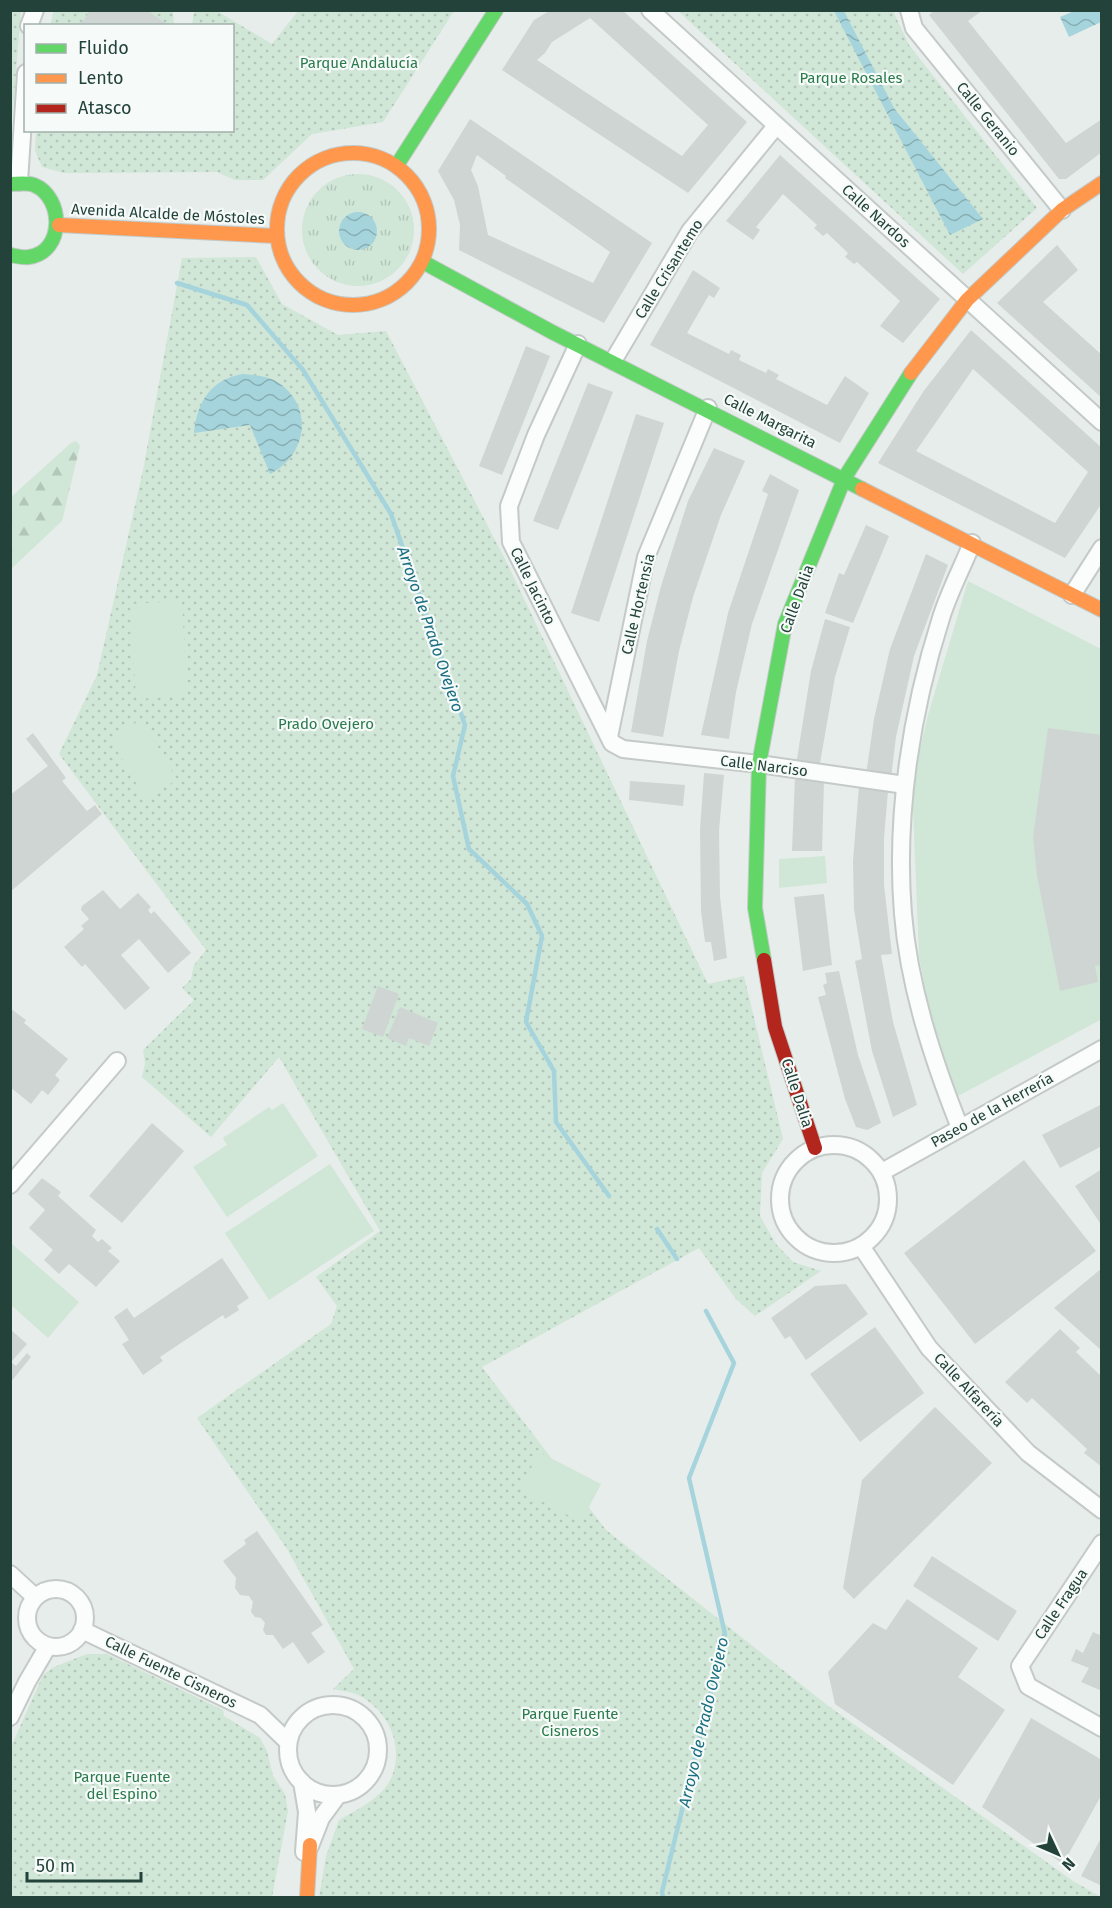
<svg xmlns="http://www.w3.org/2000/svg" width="1112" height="1908" font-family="'Fira Sans',sans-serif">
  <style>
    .grass { fill: url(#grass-tufts) }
    .forest { fill: url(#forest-firs) }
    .park { fill: url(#park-dots) }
    .garden { fill: #d0e6d7 }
    .water { fill: url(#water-waves) }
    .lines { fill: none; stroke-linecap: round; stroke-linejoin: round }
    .stream { stroke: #a6d4dc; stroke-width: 4.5 }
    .building { fill: #cfd5d3; fill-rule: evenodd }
    .street-casing { stroke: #c4cac7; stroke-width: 20 }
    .fast-casing { stroke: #c2cac7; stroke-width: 16 }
    .slow-casing { stroke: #c2cac7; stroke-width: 16 }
    .jam-casing { stroke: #c2cac7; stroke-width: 16 }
    .street { stroke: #fbfcfc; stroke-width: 16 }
    .fast { stroke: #63d668; stroke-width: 14 }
    .slow { stroke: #ff974d; stroke-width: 14 }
    .jam { stroke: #b3261e; stroke-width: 14 }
    .labels { text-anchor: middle; stroke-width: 4.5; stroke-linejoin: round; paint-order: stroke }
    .park-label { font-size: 15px; fill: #2a7b4b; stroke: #f6faf8 }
    .street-label { font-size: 15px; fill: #22423a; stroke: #f6faf8 }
    .water-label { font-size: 16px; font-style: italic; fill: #196e81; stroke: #f6faf8 }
  </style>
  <defs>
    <pattern id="grass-tufts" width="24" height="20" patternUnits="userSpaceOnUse" patternTransform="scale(1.5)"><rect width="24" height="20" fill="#d0e6d7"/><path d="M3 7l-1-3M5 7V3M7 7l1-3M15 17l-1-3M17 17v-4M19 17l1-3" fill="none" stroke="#b2c6b9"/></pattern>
    <pattern id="forest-firs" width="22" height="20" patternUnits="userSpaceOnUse" patternTransform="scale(1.5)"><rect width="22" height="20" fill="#d0e6d7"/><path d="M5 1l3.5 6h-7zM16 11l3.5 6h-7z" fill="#b2c6b9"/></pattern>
    <pattern id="park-dots" width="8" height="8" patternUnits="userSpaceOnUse" patternTransform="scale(1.5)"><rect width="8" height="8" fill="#d0e6d7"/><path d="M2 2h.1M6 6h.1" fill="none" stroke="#b2c6b9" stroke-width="1.8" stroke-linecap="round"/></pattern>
    <pattern id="water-waves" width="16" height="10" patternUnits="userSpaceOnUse" patternTransform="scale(1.5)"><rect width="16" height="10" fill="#a6d4dc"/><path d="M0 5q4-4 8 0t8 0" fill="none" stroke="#87aeb3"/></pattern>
  </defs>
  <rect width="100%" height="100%" fill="#e7edea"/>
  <path class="grass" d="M302 230a56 56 0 1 1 112 0a56 56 0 1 1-112 0Z"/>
  <path class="forest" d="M76 441 80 446 62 521 11 569V497L71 443Z"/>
  <path class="park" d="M11 10 21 11 11 132 10 11Z
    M54 10 173 11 174 25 50 26Z
    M194 11H217L272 44 298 11H454L383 122 312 134 263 180H235L217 172 64 173 42 167 35 151 36 131 232 130V26L192 25Z
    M678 11H893L909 45 1037 208 963 274Z
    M256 257 282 304 338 335 386 331 505 559 708 984 744 976 783 1139 762 1173 760 1216 776 1244 793 1262 821 1271 755 1316 736 1299 699 1248 482 1367 606 1530 827 1705 1073 1881 1101 1897H319L326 1856 339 1820C358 1809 384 1797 392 1776 404 1745 388 1711 360 1696 353 1692 342 1691 333 1689L354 1669 287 1549 197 1418 331 1324 337 1306 316 1277 380 1231 279 1057 211 1137 142 1077 145 1063 143 1050 194 1000 182 988 191 979 194 965 206 950 59 754 97 675 143 470 182 258Z
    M87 1654H107L223 1710 224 1716 260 1738 267 1751 273 1776 285 1794 288 1811 272 1897H11V1747L43 1675 54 1667Z"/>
  <path class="garden" d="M968 581 1101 649 1102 1019 956 1097 930 1015 919 956 912 784 928 715Z
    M182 601 187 696 136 699 130 604Z
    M142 719 177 780 145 799 110 738Z
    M825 856 827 883 779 888V859Z
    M283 1103 318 1156 227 1217 193 1167 227 1145 223 1138 269 1107 272 1110Z
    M330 1164 374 1231 269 1300 225 1233Z
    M11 1243 79 1302 48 1338 11 1305Z
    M539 1452 601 1484 581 1522 520 1490Z"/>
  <path class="water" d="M834 11H844L894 108 983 219 950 235Z
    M1074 11H1101V22L1069 37 1060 17Z
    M339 231a19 19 0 1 1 38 0a19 19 0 1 1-38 0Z
    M243 374C255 375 268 376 279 383 315 408 306 456 270 474L250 425 194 433C197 402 211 379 243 374Z"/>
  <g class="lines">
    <path class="stream" d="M177 283 247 305 303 370 391 514 465 725 453 776 469 849 527 904 542 936 526 1022 554 1071 556 1122 609 1196
      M657 1229 677 1259
      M663 1898 662 1892 725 1634 689 1478 734 1363 706 1311"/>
  </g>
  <path class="building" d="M90 10H147L169 26H80Z
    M551 10H622L747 122 688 193 502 70 534 20ZM590 18 708 125 682 156 537 60 545 53 552 42Z
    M935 10H983L968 21 1066 143 1102 119V152L1066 179H1059L929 15Z
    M470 119 652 243 604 323 459 250 460 225 454 200 438 171ZM477 155 506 176 505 178 610 252 593 283 488 235 478 186 471 170Z
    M780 155 940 299 903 343 880 326 900 301 857 262 854 264 845 257 848 253 827 233 823 236 814 228 817 225 783 194 756 227 760 230 753 240 726 221Z
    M1057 245 1078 270 1043 302 1102 355V398L997 303Z
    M693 270 720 288 714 298 709 295 687 333 729 354 731 350 741 355 739 360 766 373 768 369 779 375 776 379 827 405 845 376 869 393 840 443 650 345Z
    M971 330 1102 448V503L1065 558 878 463 923 392ZM973 369 1088 472 1055 523 916 451Z
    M526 346 550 356 502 475 479 466Z
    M588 383 613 392 558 530 533 521Z
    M636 414 664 423 599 622 571 613Z
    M714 448 745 461 721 515 693 597 679 651 663 737 631 732 647 641 661 586 688 501Z
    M770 474 799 490 752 624 736 692 729 739 701 735 728 613 768 494 762 491Z
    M866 525 889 536 853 623 825 613 839 573 844 575Z
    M926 554 948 565 914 656 896 737 891 778 866 775 874 719 890 649Z
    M825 619 850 627 835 677 819 769 796 765 811 671Z
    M1048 728 1102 735V965L1095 966 1098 982 1060 991 1037 876 1033 837Z
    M33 733 66 778 62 781 87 811 95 805 102 814 10 892V795L48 766 26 739Z
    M704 773 724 775 719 830 720 897 727 958 714 961 711 942H705L701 911 700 830Z
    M795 777 824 781 822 851H792Z
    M630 781 685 785 683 806 629 800Z
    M859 786 888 791 884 838V885L892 954 881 955 893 1022 917 1105 893 1117 872 1051 855 961 862 959 854 909 853 861Z
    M103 890 120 909 138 893 151 907 148 910 151 914 154 911 191 953 168 973 139 939 121 955 150 988 125 1010 85 964 82 967 64 947 84 929 81 926 89 919 81 910 82 906Z
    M824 894 832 965 803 971 794 897Z
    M839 971 858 1055 881 1123 867 1130 856 1127 845 1099 818 997 826 995 823 985 827 983 825 973Z
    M378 986 399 994 383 1037 362 1029Z
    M400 1007 438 1023 429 1046 409 1038 406 1046 387 1038Z
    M10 1008 26 1020 24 1023 68 1059 55 1075 60 1080 48 1095 42 1090 31 1104 10 1087Z
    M1102 1104V1146L1060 1168 1042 1135Z
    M152 1123 184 1151 122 1223 89 1196Z
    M1024 1160 1096 1251 975 1344 904 1253Z
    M1102 1169V1226L1075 1186Z
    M42 1178 61 1192 58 1196 96 1230 92 1236 98 1242 102 1239 112 1248 108 1251 120 1261 96 1287 69 1264 59 1274 44 1260 53 1250 29 1228 45 1210 28 1194Z
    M222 1258 249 1298 237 1306 239 1310 225 1319 223 1315 160 1357 163 1361 143 1375 122 1344 129 1340 114 1317 127 1308 134 1318Z
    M1102 1268V1351L1054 1308Z
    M846 1284 868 1314 806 1360 790 1336 785 1339 771 1318 815 1286Z
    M875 1327 924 1393 860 1442 810 1374Z
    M10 1329 27 1344 11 1362 16 1366 27 1353 31 1357 10 1383Z
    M1060 1329 1080 1348 1076 1352 1102 1377V1467L1084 1453 1087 1449 1032 1398 1027 1403 1005 1382Z
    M935 1407 992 1463 854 1599 843 1588 862 1480Z
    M257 1531 323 1625 311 1633 325 1652 308 1664 293 1642 283 1649 273 1635H266L263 1630 265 1623 261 1618 255 1617 251 1612 253 1602 249 1596 240 1595 235 1588 236 1578 223 1561 246 1544 244 1540Z
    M932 1556 1017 1611 998 1641 913 1586Z
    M907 1599 978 1648 958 1677 1005 1710 953 1785 835 1704 828 1672 873 1623 886 1630Z
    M1093 1632 1102 1636V1691L1081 1682 1089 1668 1071 1661 1076 1649 1083 1653Z
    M1031 1718 1102 1760V1794L1063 1864 982 1807Z
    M1102 1836V1886L1081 1876Z"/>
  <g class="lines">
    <g class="street-casing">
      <path id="street" d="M650 10 1102 422
        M909 10 914 28 1062 210
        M29 26 35 10
        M19 182 26 73
        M578 344 536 435 509 506 511 542 612 743 623 749 759 764 905 785
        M613 361 690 231 776 126
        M1072 595 1102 548
        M609 737 646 557 708 408
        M960 1128C933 1060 909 987 903 914 895 816 911 712 941 618 949 592 962 568 972 543
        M780 1199a54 54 0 1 1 108 0a54 54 0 1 1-108 0Z
        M882 1172 1102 1049
        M10 1185 117 1061
        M861 1246 929 1348 1028 1453 1102 1510
        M1102 1543 1020 1666 1028 1686 1102 1728
        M10 1574 35 1597
        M27 1618a29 29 0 1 1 58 0a29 29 0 1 1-58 0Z
        M82 1630 260 1715 288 1742
        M288 1750a45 45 0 1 1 90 0a45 45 0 1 1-90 0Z
        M10 1717 27 1682 48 1646
        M302 1782 307 1812 304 1852
        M310 1846 321 1818 338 1795"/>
    </g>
    <g class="fast-casing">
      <path id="fast" d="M397 165 496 10
        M10 184C17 184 27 182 34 185 64 197 65 252 29 257 23 258 16 256 10 255
        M423 262 552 332 862 489
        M764 960 755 908 759 764 785 624 845 477 911 373"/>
    </g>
    <g class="slow-casing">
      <path id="slow" d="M277 229a76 76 0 1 1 152 0a76 76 0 1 1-152 0Z
        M59 225 276 236
        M911 373 967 300 1062 210 1102 183
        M862 489 1102 610
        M307 1898 310 1845"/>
    </g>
    <g class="jam-casing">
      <path id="jam" d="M764 960 775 1027 815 1148"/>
    </g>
    <use href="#street" class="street"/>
    <use href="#fast" class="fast"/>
    <use href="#slow" class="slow"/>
    <use href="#jam" class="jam"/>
  </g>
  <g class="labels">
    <g class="park-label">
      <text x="359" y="68">Parque Andalucía</text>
      <text x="851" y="83">Parque Rosales</text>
      <text x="326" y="729">Prado Ovejero</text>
      <text x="570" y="1719">Parque Fuente<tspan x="570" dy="17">Cisneros</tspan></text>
      <text x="122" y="1782">Parque Fuente<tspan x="122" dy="17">del Espino</tspan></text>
    </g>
    <g class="street-label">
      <text transform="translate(988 119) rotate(51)" y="5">Calle Geranio</text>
      <text transform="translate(168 214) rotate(3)" y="5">Avenida Alcalde de Móstoles</text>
      <text transform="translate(876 216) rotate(42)" y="5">Calle Nardos</text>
      <text transform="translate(669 269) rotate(-58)" y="5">Calle Crisantemo</text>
      <text transform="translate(770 421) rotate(27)" y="5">Calle Margarita</text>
      <text transform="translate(533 586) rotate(64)" y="5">Calle Jacinto</text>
      <text transform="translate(797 599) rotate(-70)" y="5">Calle Dalia</text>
      <text transform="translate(638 604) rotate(-77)" y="5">Calle Hortensia</text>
      <text transform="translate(764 766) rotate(7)" y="5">Calle Narciso</text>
      <text transform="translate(797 1093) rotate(72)" y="5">Calle Dalia</text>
      <text transform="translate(992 1110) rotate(-29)" y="5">Paseo de la Herrería</text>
      <text transform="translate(969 1390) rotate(47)" y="5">Calle Alfarería</text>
      <text transform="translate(1061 1604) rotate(-56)" y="5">Calle Fragua</text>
      <text transform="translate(171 1672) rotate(26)" y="5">Calle Fuente Cisneros</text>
    </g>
    <g class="water-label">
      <text transform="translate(431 629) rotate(71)" y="6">Arroyo de Prado Ovejero</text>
      <text transform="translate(703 1722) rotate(-77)" y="6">Arroyo de Prado Ovejero</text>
    </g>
  </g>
  <rect width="1112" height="1908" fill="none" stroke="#22423a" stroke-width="24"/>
  <rect x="24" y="24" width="210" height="108" fill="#f6faf8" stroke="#a1b0ac" stroke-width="1.5"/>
  <rect x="36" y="44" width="30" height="9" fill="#63d668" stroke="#a1b0ac" stroke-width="1.5"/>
  <text x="78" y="54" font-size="18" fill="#22423a">Fluido</text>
  <rect x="36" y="74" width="30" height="9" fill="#ff974d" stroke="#a1b0ac" stroke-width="1.5"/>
  <text x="78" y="84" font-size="18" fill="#22423a">Lento</text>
  <rect x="36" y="104" width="30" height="9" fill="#b3261e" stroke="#a1b0ac" stroke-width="1.5"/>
  <text x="78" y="114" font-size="18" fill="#22423a">Atasco</text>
  <g transform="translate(1058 1854) rotate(134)" stroke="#f6faf8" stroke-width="4.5" paint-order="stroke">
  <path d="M0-4.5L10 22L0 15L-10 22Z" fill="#22423a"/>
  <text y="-9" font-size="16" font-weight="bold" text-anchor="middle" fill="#22423a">N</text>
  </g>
  <path d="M27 1872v9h114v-9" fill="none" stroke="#22423a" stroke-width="3"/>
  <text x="36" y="1872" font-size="18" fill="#22423a" stroke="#f6faf8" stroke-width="4.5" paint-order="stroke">50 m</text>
</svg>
